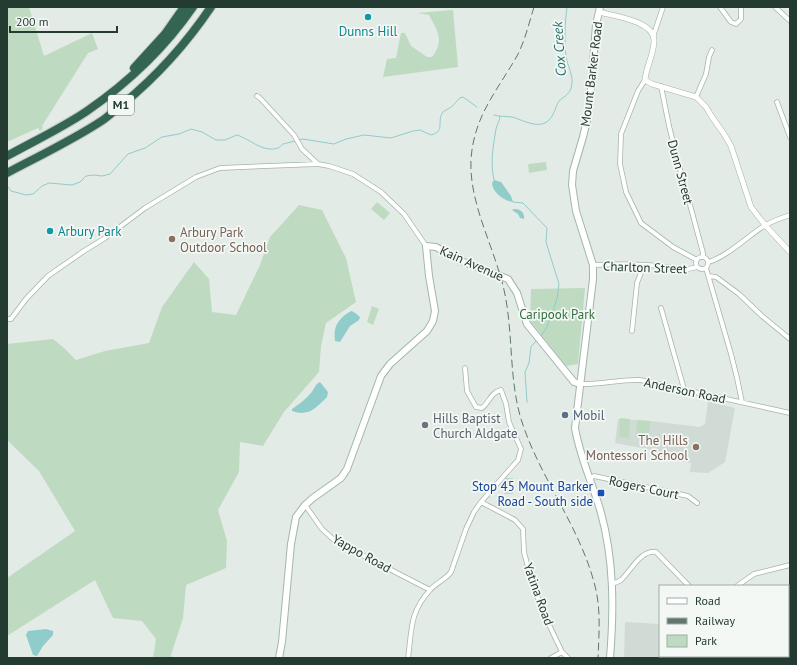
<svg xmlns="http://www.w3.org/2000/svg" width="797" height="665" font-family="'PT Sans',sans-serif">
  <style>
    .built { fill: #d1dbd5 }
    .green { fill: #bedbc1 }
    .water { fill: #90ccca }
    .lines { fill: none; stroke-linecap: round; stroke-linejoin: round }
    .stream { stroke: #90ccca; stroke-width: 1 }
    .minor-casing { stroke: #a6b3ac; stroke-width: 5.5 }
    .tertiary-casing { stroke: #a6b3ac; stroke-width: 6 }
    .secondary-casing { stroke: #a2b6ac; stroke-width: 8 }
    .motorway-casing { stroke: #c2c8c5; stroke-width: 10 }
    .minor { stroke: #fff; stroke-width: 4 }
    .tertiary { stroke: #fff; stroke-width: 5 }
    .secondary { stroke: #fff; stroke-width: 6 }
    .motorway { stroke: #336552; stroke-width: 8 }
    .rail { stroke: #5f776c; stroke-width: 1; stroke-dasharray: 8 4; stroke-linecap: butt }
    .culture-dot { fill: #0f9aa8; stroke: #f3f8f5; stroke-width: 1.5 }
    .education-dot { fill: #8d6e63; stroke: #f3f8f5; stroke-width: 1.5 }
    .service-dot { fill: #5c6f8a; stroke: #f3f8f5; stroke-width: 1.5 }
    .worship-dot { fill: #6b7280; stroke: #f3f8f5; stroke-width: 1.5 }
    .transit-dot { fill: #1a4fb4; stroke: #f3f8f5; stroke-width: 1.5 }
    .labels { text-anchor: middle; stroke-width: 3.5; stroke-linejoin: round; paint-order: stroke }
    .shield { fill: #f3f8f5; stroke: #62746c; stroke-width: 1 }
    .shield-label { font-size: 12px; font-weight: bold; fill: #243b31 }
    .culture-label { font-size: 13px; fill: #0d838f; stroke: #f3f8f5 }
    .street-label { font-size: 13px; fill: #243b31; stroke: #f3f8f5 }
    .education-label { font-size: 13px; fill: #785e54; stroke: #f3f8f5; text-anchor: start }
    .park-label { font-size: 13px; fill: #326e3f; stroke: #f3f8f5 }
    .service-label { font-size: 13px; fill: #4e5e75; stroke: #f3f8f5; text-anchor: start }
    .worship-label { font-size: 13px; fill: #5b616d; stroke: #f3f8f5; text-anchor: start }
    .transit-label { font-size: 13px; fill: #164399; stroke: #f3f8f5; text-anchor: end }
    .water-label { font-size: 14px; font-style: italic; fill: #247271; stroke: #f3f8f5 }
  </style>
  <rect width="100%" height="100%" fill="#e3ebe6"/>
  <path class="built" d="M708 401 735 408 725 462 708 473 690 472 691 463 660 458 658 453 647 449 615 443 618 419 650 421 700 427 705 424Z
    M625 622 660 624V656H692V658H624Z"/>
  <path class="green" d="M7 7H29L44 56 92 33 98 49 88 53 42 126 43 128 40 131 38 128 7 142Z
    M453 10 458 67 383 77 387 59 396 58 401 33H405L411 46 427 57H432C445 41 437 30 429 15L417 13Z
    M546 162 547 170 529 173 528 164Z
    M377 202 390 213 384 220 371 209Z
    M299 205 322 210 346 258 356 302 326 323 321 346 319 372 284 412 263 446 240 442 239 472 218 510 227 541 226 568 186 585 183 618 171 655 172 658H153L156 639 142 621 113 618 95 580 7 636V578L75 531 39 471 7 440V344L53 339 64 348 76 360 105 351 149 343 162 307 194 262 209 279 212 312 236 315 260 265 270 237Z
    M585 288 578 364 566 366 530 321 531 289Z
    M372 306 379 309 373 325 367 322Z
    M620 418 630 419 629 438 619 437Z
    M637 420 650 421 649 438 636 437Z
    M505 478H513V494H504Z"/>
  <path class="water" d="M494 180 501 182 511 196 513 202C504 201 492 192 492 183Z
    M514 209C520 209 525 212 524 219L520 218 518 214 512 210Z
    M351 311 354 312 360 317 359 320 350 326 340 342 335 341C333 326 338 319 351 311Z
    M320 382 328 392 327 397C316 408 308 417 292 411V409C298 405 305 400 310 394 314 390 315 384 320 382Z
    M46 629 53 631V635L43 646 37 656 33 655 26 635 28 631Z"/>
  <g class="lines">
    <path class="stream" d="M494 115C499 117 506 116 512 117 523 120 539 130 549 120 555 114 555 107 559 101 563 97 569 95 571 88 575 77 567 66 566 56 564 40 565 23 567 7
      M298 140 303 139 334 144 346 139 364 135 391 138 413 131 420 130 431 135C446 131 436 121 443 112 445 110 449 109 451 107 456 104 457 98 463 97L477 107
      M494 180C490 161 493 148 496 129 497 124 500 121 500 116
      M8 187 11 191 26 195 33 194 42 186 49 183 72 185 80 182 86 176 94 175 102 176 110 174 128 154 145 148 162 137 179 134 191 129 202 132 216 140H225L237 135C250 139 263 153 278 148 282 146 280 146 283 144 287 143 291 142 295 141
      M513 202 523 203 547 228 546 242 559 284 557 299 547 327 541 336
      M527 402 525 372 529 363 531 347 536 341"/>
    <g class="minor-casing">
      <path id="minor" d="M720 7 731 22 736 24 741 19V7
        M775 7 790 21
        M654 34 663 7
        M645 80 638 91 621 134 620 164 626 192 641 223 673 247 697 260
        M661 86 669 126 682 177 689 201 703 253V257
        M257 96 260 98 294 135 302 149 318 164 329 166 353 174 381 192 404 214 426 246
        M696 97 706 74 709 57 712 50
        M777 102 790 137
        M696 263a6 6 0 1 1 12 0a6 6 0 1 1-12 0Z
        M708 262C725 258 748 236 764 226 772 221 781 218 790 215
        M593 265C614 264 636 263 658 266 674 267 681 272 697 267
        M706 268 731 354 737 378 742 402
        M709 276 716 277 739 294 762 316 790 339
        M661 308 684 389
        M7 319H11L26 299 48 276 84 251 105 238 145 208 196 177 220 168 318 164
        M632 331 637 283 644 265
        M580 384C600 385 620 379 640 380L790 413
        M589 478 594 476 688 496 697 503
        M481 502 515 520 523 529 524 552 531 579 543 612 562 652 568 658
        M305 505 322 529 335 541 430 590
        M612 584C615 583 618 582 621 580 631 571 640 550 656 552L689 586
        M737 586 754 574 790 565
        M408 658C412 630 409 613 430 590 436 583 445 580 451 572L466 529 474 512 481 502 518 460 521 449 509 422 506 404 501 390C490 393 490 402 482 408L476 407 467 391 465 368
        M551 658 562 652"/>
    </g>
    <g class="tertiary-casing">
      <path id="tertiary" d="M599 12C614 16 655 21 654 41 654 54 646 67 645 80L652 84 696 97 706 107 712 117 724 134 731 146 751 207 765 225 790 252"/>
    </g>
    <g class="secondary-casing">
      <path id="secondary" d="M600 7 596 25 591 89 587 120 583 137 573 171 572 185 576 211 593 265V279L575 428C580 458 593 484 601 513 614 560 614 609 610 658
        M279 658 282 642 291 544 296 517 305 505 313 498 341 478 347 469 381 376 390 364 427 331 433 321 435 311 429 276 426 246 436 247 461 261 508 279 517 293 527 324 574 382 580 384"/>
    </g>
    <g class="motorway-casing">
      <path id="motorway" d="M134 68 165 34 184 7
        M7 156C34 141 62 128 87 111 129 82 164 49 193 7
        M7 173C39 156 73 140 103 120 110 115 116 109 123 104 157 76 186 44 211 7"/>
    </g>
    <use href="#minor" class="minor"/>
    <use href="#tertiary" class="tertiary"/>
    <use href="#secondary" class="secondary"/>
    <use href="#motorway" class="motorway"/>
    <path class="rail" d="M534 7C529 23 525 41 517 56 497 91 474 116 471 159 469 199 489 237 500 275 515 322 507 372 521 419 539 477 580 526 595 586 601 609 599 634 598 658"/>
  </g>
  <g class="culture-dot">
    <circle cx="368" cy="17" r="4"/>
    <circle cx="50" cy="231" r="4"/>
  </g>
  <g class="education-dot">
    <circle cx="172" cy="239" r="4"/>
    <circle cx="696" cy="447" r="4"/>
  </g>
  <circle class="service-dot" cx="565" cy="415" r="4"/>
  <circle class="worship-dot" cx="425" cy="425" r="4"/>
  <rect class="transit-dot" x="597" y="489" width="8" height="8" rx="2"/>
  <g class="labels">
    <rect class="shield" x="108" y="95" width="26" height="20" rx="3"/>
    <g class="shield-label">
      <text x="121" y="109">M1</text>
    </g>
    <g class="culture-label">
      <text x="368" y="36">Dunns Hill</text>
      <text x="58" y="236" text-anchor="start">Arbury Park</text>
    </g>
    <g class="street-label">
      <text transform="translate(591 74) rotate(-83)" y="5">Mount Barker Road</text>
      <text transform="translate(681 172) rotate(75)" y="5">Dunn Street</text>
      <text transform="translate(472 263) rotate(24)" y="5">Kain Avenue</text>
      <text transform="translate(645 267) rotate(2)" y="5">Charlton Street</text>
      <text transform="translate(685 390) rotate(12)" y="5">Anderson Road</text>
      <text transform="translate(644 487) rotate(12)" y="5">Rogers Court</text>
      <text transform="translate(362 553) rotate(29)" y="5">Yappo Road</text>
      <text transform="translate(539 594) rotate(70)" y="5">Yatina Road</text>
    </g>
    <g class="education-label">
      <text x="180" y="237">Arbury Park<tspan x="180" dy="15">Outdoor School</tspan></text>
      <text x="688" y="445" text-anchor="end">The Hills<tspan x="688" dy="15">Montessori School</tspan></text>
    </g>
    <g class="park-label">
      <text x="557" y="319">Caripook Park</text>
    </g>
    <g class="service-label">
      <text x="573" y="420">Mobil</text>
    </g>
    <g class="worship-label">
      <text x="433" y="423">Hills Baptist<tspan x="433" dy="15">Church Aldgate</tspan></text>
    </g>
    <g class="transit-label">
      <text x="593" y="491">Stop 45 Mount Barker<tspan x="593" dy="15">Road - South side</tspan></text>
    </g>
    <g class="water-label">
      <text transform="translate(559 49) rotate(-94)" y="5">Cox Creek</text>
    </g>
  </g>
  <rect width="797" height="665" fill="none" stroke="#243b31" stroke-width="16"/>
  <rect x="659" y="585" width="130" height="72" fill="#f3f8f5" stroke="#a0aca7"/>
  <rect x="667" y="598" width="20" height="6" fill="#ffffff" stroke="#a0aca7"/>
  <text x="695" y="605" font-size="12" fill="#243b31">Road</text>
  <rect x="667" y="618" width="20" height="6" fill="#5f776c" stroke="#a0aca7"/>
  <text x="695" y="625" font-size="12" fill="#243b31">Railway</text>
  <rect x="667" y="635" width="20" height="12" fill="#bedbc1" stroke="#a0aca7"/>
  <text x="695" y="645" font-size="12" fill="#243b31">Park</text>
  <path d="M10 26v6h107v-6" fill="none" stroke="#243b31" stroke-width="2"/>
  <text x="16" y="26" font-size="12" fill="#243b31" stroke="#f3f8f5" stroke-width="3" paint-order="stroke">200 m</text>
</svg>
